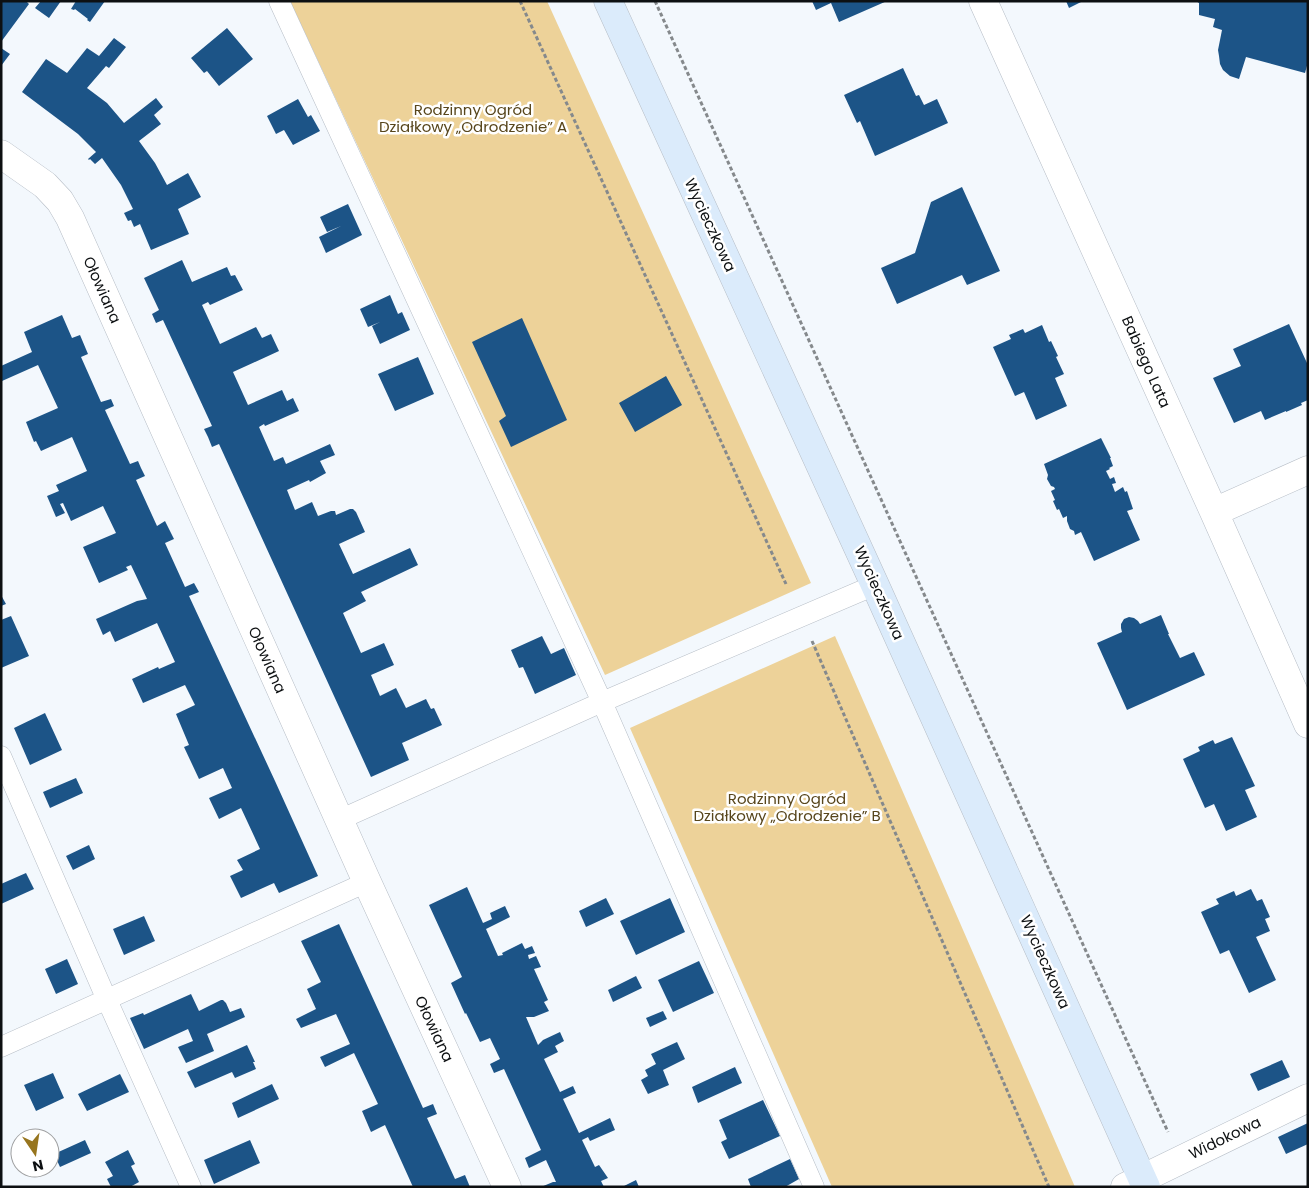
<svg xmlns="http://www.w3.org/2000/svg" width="1309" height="1188" font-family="Poppins,sans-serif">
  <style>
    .green { fill: #edd299 }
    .building { fill: #1c5487 }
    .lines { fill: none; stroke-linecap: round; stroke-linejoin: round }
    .lane-casing { stroke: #b6bdc6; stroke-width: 21 }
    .street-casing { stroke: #b6bdc6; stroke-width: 29 }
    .secondary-casing { stroke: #b6bdc6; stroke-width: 29 }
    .path { stroke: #85898c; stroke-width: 3; stroke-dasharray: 4 2.5; stroke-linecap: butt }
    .lane { stroke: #fff; stroke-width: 20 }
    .street { stroke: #fff; stroke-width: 28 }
    .secondary { stroke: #dbebfb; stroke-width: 28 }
    .labels { text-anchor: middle; stroke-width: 5; stroke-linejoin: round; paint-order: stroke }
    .park-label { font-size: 15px; fill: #58461c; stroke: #fff }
    .street-label { font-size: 15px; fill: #0d1012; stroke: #fff }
  </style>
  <rect width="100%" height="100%" fill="#f3f8fd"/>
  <path class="green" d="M290 1H547L811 583 605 675Z
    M835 636 1075 1187H832L630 728Z"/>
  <path class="building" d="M1 1H26L29 4 1 42Z
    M41 1H61L49 18 35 8Z
    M76 1H105L90 22 87 20 88 19 75 9 74 10 71 9Z
    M812 1H887L839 22 831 3 816 10Z
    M1066 1H1083L1069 8Z
    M1196 1H1308V62L1305 73 1246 57 1239 79 1230 76 1223 70 1220 64 1219 56 1218 50 1222 30 1213 27 1215 19 1199 15V3Z
    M227 28 253 59 219 86 207 71 204 73 191 58Z
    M114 38 126 47 109 68 106 66 87 88 107 103 124 123 156 98 163 107 154 115 161 124 139 141 155 163 167 185 188 173 201 197 178 209 189 234 151 250 140 224 134 227 131 220 128 221 124 213 133 209 121 185 102 158 95 164 90 159 89 160 88 159 96 152 78 134 22 92 46 59 67 73 87 48 99 56Z
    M1 48 10 54 1 66Z
    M903 68 916 96 919 95 924 105 937 99 948 123 875 156 860 121 857 123 844 95Z
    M298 99 308 117 311 115 320 131 293 145 284 130 276 134 267 116Z
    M962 187 1000 271 967 285 962 275 897 304 881 268 915 253 931 202Z
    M348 204 362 235 326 253 319 237 341 226 327 232 320 217Z
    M182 260 192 282 227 267 231 276 235 275 243 290 210 305 208 302 202 305 220 344 256 327 262 338 271 334 279 351 233 372 248 405 282 390 287 401 293 398 299 411 265 426 264 424 259 427 274 461 283 457 286 464 330 444 335 455 320 461 326 473 310 482 309 480 287 490 295 510 312 502 318 516 331 511H335L336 515 350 509H353L356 512 365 532 339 544 353 574 410 548 418 565 361 592 366 601 343 613 361 653 384 643 394 665 371 675 380 696 396 688 406 708 426 699 431 709 434 708 442 725 402 743 409 760 371 777 219 444 212 447 208 437 204 429 212 426 163 320 156 323 152 314 159 310 144 278Z
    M390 295 398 314 402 312 410 330 380 344 372 326 380 322 368 327 360 309Z
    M62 315 72 338 80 335 88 354 81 357 101 402 111 399 114 406 105 410 130 464 138 461 141 468 145 476 136 480 157 526 165 521 174 539 165 543 185 587 194 583 199 592 189 596 275 781 318 876 279 893 274 883 241 898 230 876 243 870 237 860 260 849 241 808 219 819 209 798 232 788 223 768 199 779 184 747 189 745 176 714 195 705 185 685 143 703 132 679 158 667 159 669 175 662 157 623 115 642 110 631 103 635 96 619 137 601 147 599 131 565 126 567 128 570 99 583 83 547 116 533 103 506 71 521 63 503 60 504 65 513 56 517 47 496 59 491 56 485 87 471 72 437 41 451 36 441 34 442 26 422 58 408 38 365 2 381 1 379V366L32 352 24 332Z
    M522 318 567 420 511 447 499 421 506 416 472 342Z
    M1289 324 1307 363 1308 362V400L1301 403 1302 405 1286 412V411L1265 420 1261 411 1234 423 1213 378 1241 366 1233 349Z
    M1042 325 1049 342 1051 341 1058 356 1056 357 1064 374 1055 378 1067 406 1036 420 1024 392 1015 396 993 347 1011 339 1009 335 1023 329 1025 333Z
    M418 357 434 394 395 411 378 374Z
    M666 376 682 405 635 432 619 403Z
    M1101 438 1111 458H1110L1113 466 1109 468 1110 469 1106 471 1110 479 1114 477 1116 483 1112 484 1115 492 1123 487 1125 492 1127 491 1133 509 1127 511 1140 540 1094 561 1081 532 1075 535 1074 531 1070 529 1067 521V516L1063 518 1059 509 1057 510 1053 501 1055 500 1051 491 1055 489 1054 487 1051 486 1047 479 1048 475 1044 464Z
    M1 595 6 604 1 606Z
    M1161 615 1169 634H1168L1180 658 1194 652 1205 675 1127 710 1097 643 1122 632 1121 628V624L1124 619 1129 617 1134 618 1138 621 1140 624Z
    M11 616 29 656 1 668V620Z
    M542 636 551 654 564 648 576 675 535 694 523 667 519 668 511 650Z
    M45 713 62 750 30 765 14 728Z
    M1232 737 1255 786 1245 790 1257 817 1226 831 1214 804 1205 808 1183 759 1200 751 1198 747 1213 740 1215 744Z
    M76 778 83 793 50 808 43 792Z
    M89 845 95 859 73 870 66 856Z
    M26 873 34 889 1 904V884Z
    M467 887 483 923 492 919 490 913 505 906 510 917 486 929 498 956 503 955 502 953 522 943 525 949 532 946 535 953 528 955 529 959 536 956 541 967 534 969 548 1000 544 1002 549 1011 534 1017H526L538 1045 543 1040 560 1032 564 1041 555 1046 558 1052 544 1059 560 1092 573 1086 576 1093 563 1099 579 1133 610 1118 615 1130 590 1141 588 1137 582 1140 595 1167 599 1165 608 1178 601 1181 604 1187H541L553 1182H556L546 1160 529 1168 525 1158 541 1150 504 1069 494 1073 490 1064 500 1059 490 1038 480 1042 466 1013 465 1014 451 983 462 977 429 905Z
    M1251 889 1257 901 1262 899 1270 917 1265 919 1270 931 1256 937 1276 980 1249 993 1229 950 1220 954 1201 912 1219 904 1216 899 1234 891 1236 896Z
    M606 898 614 914 586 927 579 911Z
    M670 898 685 932 636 955 620 921Z
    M144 916 155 941 124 955 113 929Z
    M339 924 423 1108 433 1104 437 1114 427 1118 455 1179 465 1175 470 1187H413L385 1125 371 1132 362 1111 378 1104 354 1053 325 1067 320 1057 350 1044 336 1014 301 1028 296 1019 316 1009 307 989 321 982 301 941Z
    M67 959 78 984 56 994 45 969Z
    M699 961 714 993 673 1012 658 980Z
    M636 976 642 988 613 1002 608 990Z
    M191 994 199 1011 221 1000H223L226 1003 230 1012 241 1008 245 1017 207 1034 214 1051 186 1063 178 1047 193 1041 188 1029 144 1049 130 1018 143 1013 144 1015Z
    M663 1011 667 1019 650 1027 646 1018Z
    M677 1042 685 1059 663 1070 669 1085 648 1094 641 1080 648 1076 645 1070 656 1064 651 1054Z
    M247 1045 255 1062H253L256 1069 235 1078 232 1072 195 1088 187 1072Z
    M1282 1060 1290 1077 1258 1091 1250 1074Z
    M735 1067 742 1083 698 1103 692 1087Z
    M53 1073 64 1098 36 1111 24 1085Z
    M120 1074 129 1092 87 1111 78 1094Z
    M272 1084 279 1099 238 1118 232 1103Z
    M763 1100 780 1136 729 1159 721 1142 727 1139 719 1120Z
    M1308 1123V1144L1286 1154 1278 1137Z
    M85 1140 91 1153 60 1167 54 1154Z
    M250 1140 260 1163 214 1184 204 1160Z
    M128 1150 135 1164 131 1166 139 1182 130 1187H111L107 1179 113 1176 105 1162Z
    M790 1159 799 1179 785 1187H751L748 1179Z
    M636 1180 639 1187H622Z"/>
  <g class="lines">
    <g class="lane-casing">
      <path id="lane" d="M279 1 602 702 814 1187
        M1 756 107 1000 191 1187
        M339 820 602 702 875 585
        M1 1047 367 882"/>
    </g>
    <g class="street-casing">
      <path id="street" d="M983 1 1214 512 1308 724
        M1 154 45 185 60 201 70 218 367 882 507 1187
        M1214 512 1308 470
        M1125 1187 1308 1098"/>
    </g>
    <g class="secondary-casing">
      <path id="secondary" d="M608 1 875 585 1146 1187"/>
    </g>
    <path class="path" d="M520 1 786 584
      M655 1 1168 1132
      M812 641 1049 1187"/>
    <use href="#lane" class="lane"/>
    <use href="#street" class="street"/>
    <use href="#secondary" class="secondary"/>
  </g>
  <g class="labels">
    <g class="park-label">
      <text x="473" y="115">Rodzinny Ogród<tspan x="473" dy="17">Działkowy „Odrodzenie” A</tspan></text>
      <text x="787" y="804">Rodzinny Ogród<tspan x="787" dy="17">Działkowy „Odrodzenie” B</tspan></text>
    </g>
    <g class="street-label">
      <text transform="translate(710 225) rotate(65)" y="5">Wycieczkowa</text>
      <text transform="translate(102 290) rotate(66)" y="5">Ołowiana</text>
      <text transform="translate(1146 362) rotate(66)" y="5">Babiego Lata</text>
      <text transform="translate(879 593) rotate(66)" y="5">Wycieczkowa</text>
      <text transform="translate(267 660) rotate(66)" y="5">Ołowiana</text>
      <text transform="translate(1045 962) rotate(66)" y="5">Wycieczkowa</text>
      <text transform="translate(434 1029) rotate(65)" y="5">Ołowiana</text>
      <text transform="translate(1225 1138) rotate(-26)" y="5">Widokowa</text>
    </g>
  </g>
  <rect width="1309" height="1188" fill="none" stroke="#0d1012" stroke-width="5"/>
  <g transform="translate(35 1153) rotate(167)"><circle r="24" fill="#ffffff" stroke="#9e9fa0"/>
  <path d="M0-4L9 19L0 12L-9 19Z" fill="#97751e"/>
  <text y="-8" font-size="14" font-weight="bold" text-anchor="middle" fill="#0d1012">N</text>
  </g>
</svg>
